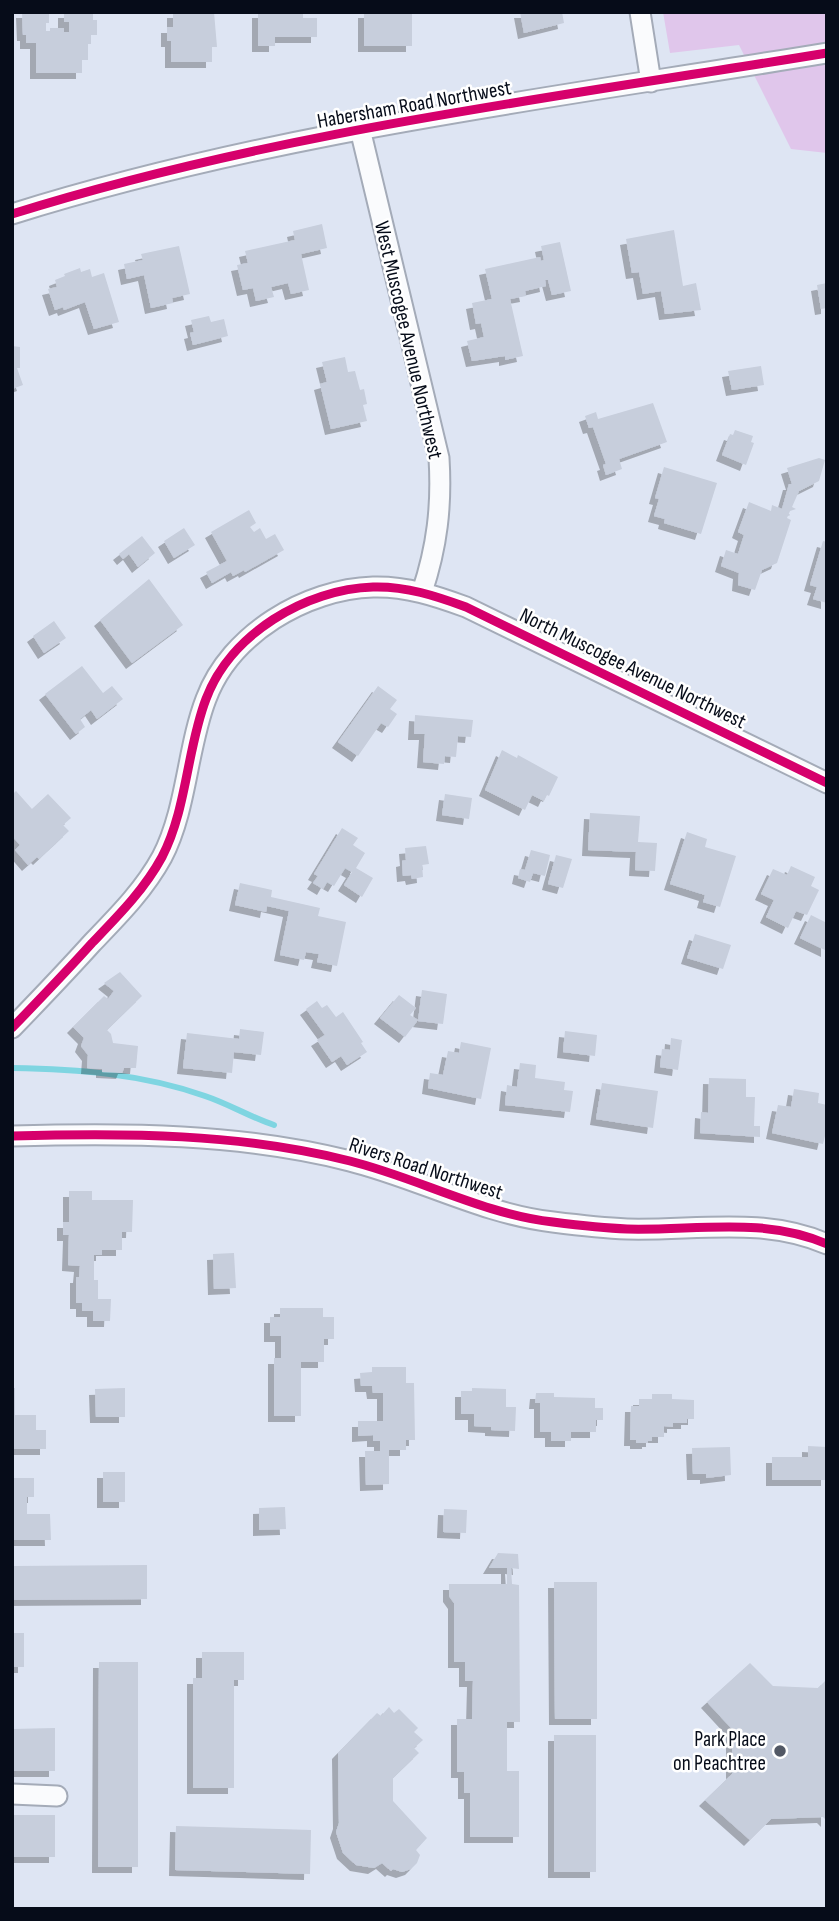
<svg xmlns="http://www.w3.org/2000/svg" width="839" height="1921" font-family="'Sofia Sans Condensed',sans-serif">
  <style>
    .green { fill: #e0c6eb }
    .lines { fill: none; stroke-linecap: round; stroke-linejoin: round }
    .stream { stroke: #7fd5e1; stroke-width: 6 }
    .building { fill: #c7cedc; filter: url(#shadow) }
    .street-casing { stroke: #a4abb8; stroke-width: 23 }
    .street { stroke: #fafbfd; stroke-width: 19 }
    .cycleway-casing { stroke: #fff; stroke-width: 13 }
    .cycleway { stroke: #d6006c; stroke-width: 9 }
    .poi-dot { fill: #525865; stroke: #fff; stroke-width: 2.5 }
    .labels { text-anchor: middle; stroke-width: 5; stroke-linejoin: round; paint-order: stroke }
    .street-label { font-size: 21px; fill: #060c19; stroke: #fff }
    .poi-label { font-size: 21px; fill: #060c19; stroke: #fff; text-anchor: end }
  </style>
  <defs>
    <filter id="shadow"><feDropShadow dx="-6" dy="6" stdDeviation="0" flood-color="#0004"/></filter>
  </defs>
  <rect width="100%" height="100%" fill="#dee5f3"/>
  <path class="green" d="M663 12H827V153L791 149 739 45 670 53Z"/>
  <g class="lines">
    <path class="stream" d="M12 1068C77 1069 143 1074 205 1096 229 1104 250 1117 274 1125"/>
  </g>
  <path class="building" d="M22 12H49V23H46V31H50V28H64V32H69V22H64V12H93V20H97V35H91V44H88V60H82V73H36V43H26V35H23Z
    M173 12H214L217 47H212V62H171V41H167V27H173Z
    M258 12H303V18H317V37H275V46H258Z
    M364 12H412V46H364Z
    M520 12H562L564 23 524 33Z
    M322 224 327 248 301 254 309 290 291 294 288 283 271 287 274 297 256 301 253 288 243 290 237 265 248 263 245 251 295 240 293 231Z
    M674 230 683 286 696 283 701 310 665 314 661 291 643 294 639 272 632 273 626 239Z
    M560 242 571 291 552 295 548 280H545L546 286 525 291 526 296 510 299 523 356 505 360V356L472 361 467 341 484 337 481 323 476 324 472 303 492 299 485 269 540 257 541 261 544 260 541 246Z
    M179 246 190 294 172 298 173 303 151 308 144 275 127 279 124 264 143 260 141 254Z
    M80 268 81 272 90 269 92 277 104 273 119 322 94 329 85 302 64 310 63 307 55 310 48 289 57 287 55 280 65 276 64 274Z
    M827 283V308L821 309 817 285Z
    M209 316 211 322 224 319 228 336 193 345 190 333 194 332 191 320Z
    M12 346 20 347V368H17L23 385 12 389Z
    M345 357 348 372 355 371 360 390 364 389 367 404 363 405 367 421 331 429 320 384 327 382 322 362Z
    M761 366 764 385 732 390 728 371Z
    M653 403 667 442 619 459 622 469 606 475 603 465 606 464 593 427 589 428 585 416 596 412 598 419Z
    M735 430 753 436 751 442 754 443 746 465 722 455 730 434 733 435Z
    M819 458 825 460 819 481 799 491 792 507 796 509 790 511 787 518 791 520 777 563 762 570 755 590 738 585 739 573 721 566 726 550 738 554 744 535 738 532 749 502 771 511 772 505 782 509 789 484H792L787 468Z
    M664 467 717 483 701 534 664 523 665 519 654 516 659 499 655 498Z
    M249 510 256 523 250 527 254 532 260 528 266 539 275 534 284 550 245 572 244 570 233 576 231 572 212 583 206 572 227 561 211 532Z
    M184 528 195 545 174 558 164 541Z
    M142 536 155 553 138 567 129 554 123 559 119 554Z
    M823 541 827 542V603L813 599 817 587 810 585Z
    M149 579 183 625 132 663 100 620Z
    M54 621 66 638 44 653 33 636Z
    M82 666 103 693 112 686 123 699 97 719 91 710 80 719 85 727 76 734 45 694Z
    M378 686 397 700 390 709 397 714 388 727 381 723 358 756 338 742Z
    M415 715 473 720 471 737 458 736 456 757 445 756 444 764 423 762 425 734H414Z
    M502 750 517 758 518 755 558 777 549 796 547 795 544 801 532 795 525 810 485 790Z
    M16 791 32 809 48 794 71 818 63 825 69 831 39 859 37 857 28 865 15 850 20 845 12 836V795Z
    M445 794 472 798 469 819 442 815Z
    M590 813 640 816 638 842 657 843 655 871 635 870 636 852 588 850Z
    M342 828 358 838 353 845 365 853 356 868 373 878 362 897 344 885 352 872 345 868 334 886 327 882 323 889 313 883 318 876 314 874Z
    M687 832 707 839 705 847 736 856 720 907 703 902 705 895 670 884Z
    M426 846 429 864 422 865 423 877 412 879 411 875 403 876 402 861 406 860 405 848Z
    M531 850 550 855 545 876 533 873 530 882 518 878 520 869 525 870Z
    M556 855 572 859 563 888 548 884Z
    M791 866 815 877 811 886 819 890 807 915 796 911 788 928 766 917 774 900 761 894 773 869 787 875Z
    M240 883 272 890 271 897 320 908 318 916 346 922 337 966 317 962 319 954 306 952 304 960 280 955 289 911 267 906 266 912 235 905Z
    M811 915 827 923V951L800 938Z
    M695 934 731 945 723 969 687 958Z
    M120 972 142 996 107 1030 111 1034 113 1043 138 1046 136 1068H124L122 1073 102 1072V1069L87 1068 88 1055 81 1046 84 1038 73 1027 104 996 108 999 114 991 104 983Z
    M422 990 447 994 443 1024 418 1021Z
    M399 995 416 1008 410 1015 418 1020 405 1037 380 1018Z
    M317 1001 322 1008 327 1005 336 1017 343 1012 363 1042 361 1043 367 1052 347 1065 341 1056 332 1062 317 1040 325 1035 306 1009Z
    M240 1029 264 1032 261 1055 234 1052 232 1073 183 1068 187 1033 239 1039Z
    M565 1031 597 1035 595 1056 563 1052Z
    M671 1038 682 1040 678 1070 660 1067 662 1049 670 1050Z
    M461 1042 491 1048 481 1099 428 1088 430 1073 443 1075 448 1051 459 1053Z
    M520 1063 536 1065 535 1078 565 1082 564 1090 573 1091 570 1112 505 1105 507 1085 517 1087Z
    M709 1078 746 1079V1097H755L754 1126H760V1137L700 1133 701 1112 708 1113Z
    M602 1083 658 1091 653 1128 596 1119Z
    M794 1089 819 1093 818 1103 827 1105V1128L823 1144 772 1133 778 1105 791 1107Z
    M69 1191H92V1200H133L132 1232H122V1250H102V1255H94V1280H98V1299H111L110 1321H93V1311H82V1303H76V1277H79L80 1266 68 1265 69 1235H63V1222H69Z
    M234 1253 236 1288 214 1289 213 1254Z
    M280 1308H323V1317H334V1339H324V1362H301V1416H274V1358H281V1336H270V1317H280Z
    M372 1367H406V1383H414L415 1440H406V1450H389V1484L366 1485 365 1451H380V1441H373V1435L358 1436V1421H383V1393H373L372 1386H361L360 1373 372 1372Z
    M12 1388H15V1415H36V1430H46V1449H12Z
    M125 1388V1417H96L95 1389Z
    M472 1388 506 1389V1407H516L515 1431 491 1430V1427L474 1426V1414H461V1391H472Z
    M536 1393H554V1397L595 1398V1408H603V1420H596V1432H571V1441H551V1432H540V1403H535Z
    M652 1394H672V1399L694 1400V1419H687V1423H673V1427L664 1426V1437H652V1441H648V1443H636V1440H630L631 1406H639V1399H652Z
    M808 1446 827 1447V1480H772V1457H808Z
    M730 1447 731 1475 706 1478V1474H693L692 1448Z
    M103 1472H125V1502H103Z
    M12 1478H34V1497H27V1514H50L51 1540H13Z
    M285 1507 286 1529 259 1530V1508Z
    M444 1509 467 1510 466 1533 443 1532Z
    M498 1553 518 1554 519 1569 511 1568 512 1584 519 1585 520 1722H507V1771H519V1837H470V1793H464V1772H457V1719H472L473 1681H465V1662H454V1603L449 1596V1584H507V1568H489Z
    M147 1565V1599L12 1600V1566Z
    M554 1582H597V1719H555Z
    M12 1633H24V1667H12Z
    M202 1652H244V1680H234V1788H193V1678H202Z
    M99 1662H138V1867H98Z
    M750 1663 773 1686 818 1688 827 1679V1821L823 1817 771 1819 750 1840 705 1800 732 1774V1729L707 1702Z
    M389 1707 394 1713 399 1709 418 1728 414 1732 423 1740 414 1748 419 1753 393 1778V1801L427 1838 416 1850 420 1855 417 1863 411 1869 402 1872 393 1869 391 1871 382 1863 374 1868 356 1865 343 1853 336 1832 339 1823 338 1753 377 1713 381 1716Z
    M55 1728V1771H12V1729Z
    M554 1735H596V1872H554Z
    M12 1815H55V1857H12Z
    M176 1826 311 1830 310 1874 175 1870Z"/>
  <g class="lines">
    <g class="street-casing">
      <path id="street" d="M640 12 651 82
        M360 129 439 458C442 506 437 547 422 592
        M12 214C277 131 554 98 827 53
        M12 1028C39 1000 66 972 92 943 118 916 144 890 162 857 187 809 187 748 206 699 230 634 306 589 373 587 406 586 436 596 466 607L827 783
        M12 1136C126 1133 239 1133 350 1161 418 1178 483 1214 553 1222 577 1225 603 1228 627 1229 694 1231 763 1216 827 1244
        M12 1794 57 1796"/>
    </g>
    <use href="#street" class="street"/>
    <g class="cycleway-casing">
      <path id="cycleway" d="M12 214C277 131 554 98 827 53
        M12 1028C39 1000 66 972 92 943 118 916 144 890 162 857 187 809 187 748 206 699 230 634 306 589 373 587 406 586 436 596 466 607L827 783
        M12 1136C126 1133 239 1133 350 1161 418 1178 483 1214 553 1222 577 1225 603 1228 627 1229 694 1231 763 1216 827 1244"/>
    </g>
    <use href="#cycleway" class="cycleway"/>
  </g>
  <circle class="poi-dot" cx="780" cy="1751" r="7"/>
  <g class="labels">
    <g class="street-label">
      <text transform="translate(414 104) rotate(-10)" y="7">Habersham Road Northwest</text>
      <text transform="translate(409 340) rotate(77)" y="7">West Muscogee Avenue Northwest</text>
      <text transform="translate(633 668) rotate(26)" y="7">North Muscogee Avenue Northwest</text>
      <text transform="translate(426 1168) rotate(18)" y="7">Rivers Road Northwest</text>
    </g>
    <g class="poi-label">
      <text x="766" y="1746">Park Place<tspan x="766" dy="24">on Peachtree</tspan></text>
    </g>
  </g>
  <rect width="839" height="1921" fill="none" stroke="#060c19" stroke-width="28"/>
</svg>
